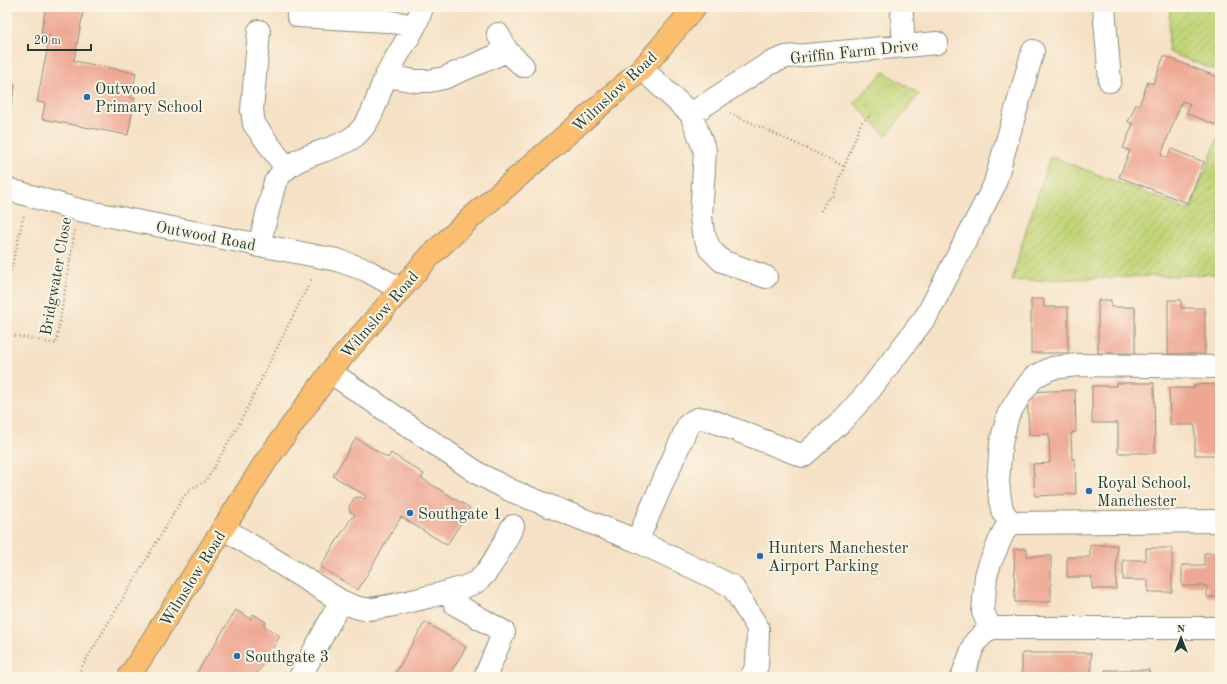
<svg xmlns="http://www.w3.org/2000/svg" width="1227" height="684" font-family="'Old Standard TT',serif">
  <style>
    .grass { fill: url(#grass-tufts); stroke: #708856 }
    .garden { fill: url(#garden-furrows); stroke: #708856 }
    .building { fill: #eea793 }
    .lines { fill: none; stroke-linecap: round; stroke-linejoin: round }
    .minor-casing { stroke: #8a8f7c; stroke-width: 24 }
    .major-casing { stroke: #8a8f7c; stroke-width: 24 }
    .path { stroke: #8a8f7c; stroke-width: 2.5; stroke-dasharray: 1 3; stroke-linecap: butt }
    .minor { stroke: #fff; stroke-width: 22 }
    .major { stroke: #fbbd6e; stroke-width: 22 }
    .poi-dot { fill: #1f6fb2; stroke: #fcf5e5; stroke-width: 1.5 }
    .labels { text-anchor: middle; stroke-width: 4; stroke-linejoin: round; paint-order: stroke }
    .street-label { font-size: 16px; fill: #1f3d34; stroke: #fcf5e5 }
    .poi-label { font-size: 16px; fill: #1f3d34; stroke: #fcf5e5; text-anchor: start }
  </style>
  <defs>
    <pattern id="grass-tufts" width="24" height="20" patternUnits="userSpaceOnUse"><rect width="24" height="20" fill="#c1d477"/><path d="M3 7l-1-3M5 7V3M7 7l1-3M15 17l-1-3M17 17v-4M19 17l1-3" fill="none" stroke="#a5b768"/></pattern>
    <pattern id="garden-furrows" width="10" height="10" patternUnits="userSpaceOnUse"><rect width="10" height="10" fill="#c1d477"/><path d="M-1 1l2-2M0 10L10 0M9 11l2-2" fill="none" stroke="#a5b768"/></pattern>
  </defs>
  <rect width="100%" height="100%" fill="#fcf5e5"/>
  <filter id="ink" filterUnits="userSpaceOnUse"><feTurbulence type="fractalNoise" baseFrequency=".025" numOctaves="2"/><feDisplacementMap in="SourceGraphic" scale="8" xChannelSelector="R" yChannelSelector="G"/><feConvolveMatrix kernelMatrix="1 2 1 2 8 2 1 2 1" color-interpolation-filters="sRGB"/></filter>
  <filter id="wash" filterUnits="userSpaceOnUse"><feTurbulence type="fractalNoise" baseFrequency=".012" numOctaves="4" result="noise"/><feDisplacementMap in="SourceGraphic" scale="16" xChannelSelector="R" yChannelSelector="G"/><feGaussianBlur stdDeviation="0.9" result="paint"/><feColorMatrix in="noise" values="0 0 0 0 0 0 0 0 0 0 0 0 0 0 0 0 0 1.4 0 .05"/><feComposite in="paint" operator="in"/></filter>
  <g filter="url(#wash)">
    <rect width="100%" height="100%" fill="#f5e1c5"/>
    <path class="grass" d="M884 72 919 94 886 136 854 103Z"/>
    <path class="garden" d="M1170 7H1220V72L1168 52Z
      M1220 132V274L1012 281 1022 243 1050 156 1190 210Z"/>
    <g id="blocks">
      <path class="building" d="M46 7H84L74 61 136 73 131 98H135L128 135 42 119 45 103 37 102 50 35 41 33Z
        M1164 56 1220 78V116L1216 125 1186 113 1190 104 1182 101 1161 155 1167 158 1171 149 1204 162 1188 203 1119 177 1130 151 1123 148 1133 124 1128 122 1136 104 1139 105 1148 82 1153 84Z
        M7 83 15 85 9 117H7Z
        M1031 299H1044V307H1068V353H1031Z
        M1098 300H1111V307H1135V353H1098Z
        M1168 300H1181V308H1205V354H1168Z
        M1116 383H1154L1155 453H1118V423H1092V386H1116Z
        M1220 384V455H1195V425H1170L1169 388H1194V385Z
        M1075 390 1076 432 1071 433 1072 459H1075L1076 494 1035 496 1033 464 1050 463 1049 434 1029 435 1027 392Z
        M356 438 388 458 391 453 424 474 421 478 470 508 447 545 401 517 358 590 320 567 352 517 353 518 355 515 350 512 349 507 354 498 361 497 364 499 366 496 333 476Z
        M1090 545H1117L1116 589H1092V577H1067V557H1090Z
        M1146 548H1172V592H1148V580H1123V560H1146Z
        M1014 549H1027V556H1051V602H1015Z
        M1204 553H1220V597H1207V586H1182V565H1204Z
        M236 610 251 619 253 614 266 622 264 626 280 636 255 677H194Z
        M425 622 466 647 448 677H393Z
        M1022 653H1091V677H1022Z
        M1105 670H1149V677H1105Z"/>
    </g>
  </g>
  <g filter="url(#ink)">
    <use href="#blocks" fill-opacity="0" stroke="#8a8f7c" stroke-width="1"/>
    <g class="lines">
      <g class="minor-casing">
        <path id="minor" d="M1104 7 1110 81
          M902 15 904 46
          M298 16 386 21 415 26
          M259 31 252 110 254 124 286 168
          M498 34 507 51 523 66
          M642 69 691 114 705 151 701 217 703 233 710 249 722 261 766 277
          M386 76 416 81H429L444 78 507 51
          M691 114 768 64 786 57 937 43
          M7 189 79 210 337 260 366 270 400 289
          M259 246 275 182C295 151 325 156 352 138 359 133 364 127 368 120 377 106 379 89 387 75 397 52 416 31 422 7
          M330 372 479 474 512 491 637 541 732 586 758 628 757 666 751 677
          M1013 523 1003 513 1000 500 998 482 1001 443 1008 415 1021 394 1034 377 1052 368 1077 365 1220 367
          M223 528 341 601C348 604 356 608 364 609 376 611 465 589 476 582 491 572 504 542 513 526
          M637 541 688 425C696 418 700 417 710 420L803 456 840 423 869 391 927 315 994 186 1033 51
          M451 591 455 604 504 632 485 677
          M990 628H1220
          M300 677 341 601
          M962 677 975 642 990 628 983 612 986 576 990 563 1004 531 1013 523 1220 521"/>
      </g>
      <g class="major-casing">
        <path id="major" d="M129 677 266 461 337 363 430 256 473 216 642 69 695 7"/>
      </g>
      <path class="path" d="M730 113 844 166
        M821 211 827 199 833 197 861 123 872 114
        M7 287 24 215
        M7 334 56 344 75 230
        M76 677 184 496 191 489 206 481 240 422 312 278"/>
      <use href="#minor" class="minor"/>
      <use href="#major" class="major"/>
    </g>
  </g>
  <g class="poi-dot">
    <circle cx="87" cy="97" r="4"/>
    <circle cx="1089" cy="491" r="4"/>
    <circle cx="410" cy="513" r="4"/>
    <circle cx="760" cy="556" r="4"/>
    <circle cx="237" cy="656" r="4"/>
  </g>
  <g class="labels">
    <g class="street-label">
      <text transform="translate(854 51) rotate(-6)" y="6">Griffin Farm Drive</text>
      <text transform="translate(614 91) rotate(-43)" y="6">Wilmslow Road</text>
      <text transform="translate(206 235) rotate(11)" y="6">Outwood Road</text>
      <text transform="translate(55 276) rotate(-80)" y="6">Bridgwater Close</text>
      <text transform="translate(379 314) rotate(-49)" y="6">Wilmslow Road</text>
      <text transform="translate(192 578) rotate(-58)" y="6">Wilmslow Road</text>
    </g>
    <g class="poi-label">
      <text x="95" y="94">Outwood<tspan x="95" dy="18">Primary School</tspan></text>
      <text x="1097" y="488">Royal School,<tspan x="1097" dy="18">Manchester</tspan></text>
      <text x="418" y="519">Southgate 1</text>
      <text x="768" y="553">Hunters Manchester<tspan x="768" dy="18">Airport Parking</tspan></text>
      <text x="245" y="662">Southgate 3</text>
    </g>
  </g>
  <rect width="1227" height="684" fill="none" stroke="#fcf5e5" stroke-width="24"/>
  <g transform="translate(1181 638)" stroke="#fcf5e5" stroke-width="3" paint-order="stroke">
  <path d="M0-3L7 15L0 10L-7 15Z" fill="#1f3d34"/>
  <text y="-6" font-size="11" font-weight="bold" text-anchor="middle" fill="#1f3d34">N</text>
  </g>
  <path d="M28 44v6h63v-6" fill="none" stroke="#1f3d34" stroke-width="2"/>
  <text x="34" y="44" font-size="12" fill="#1f3d34" stroke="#fcf5e5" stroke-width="3" paint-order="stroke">20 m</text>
</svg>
